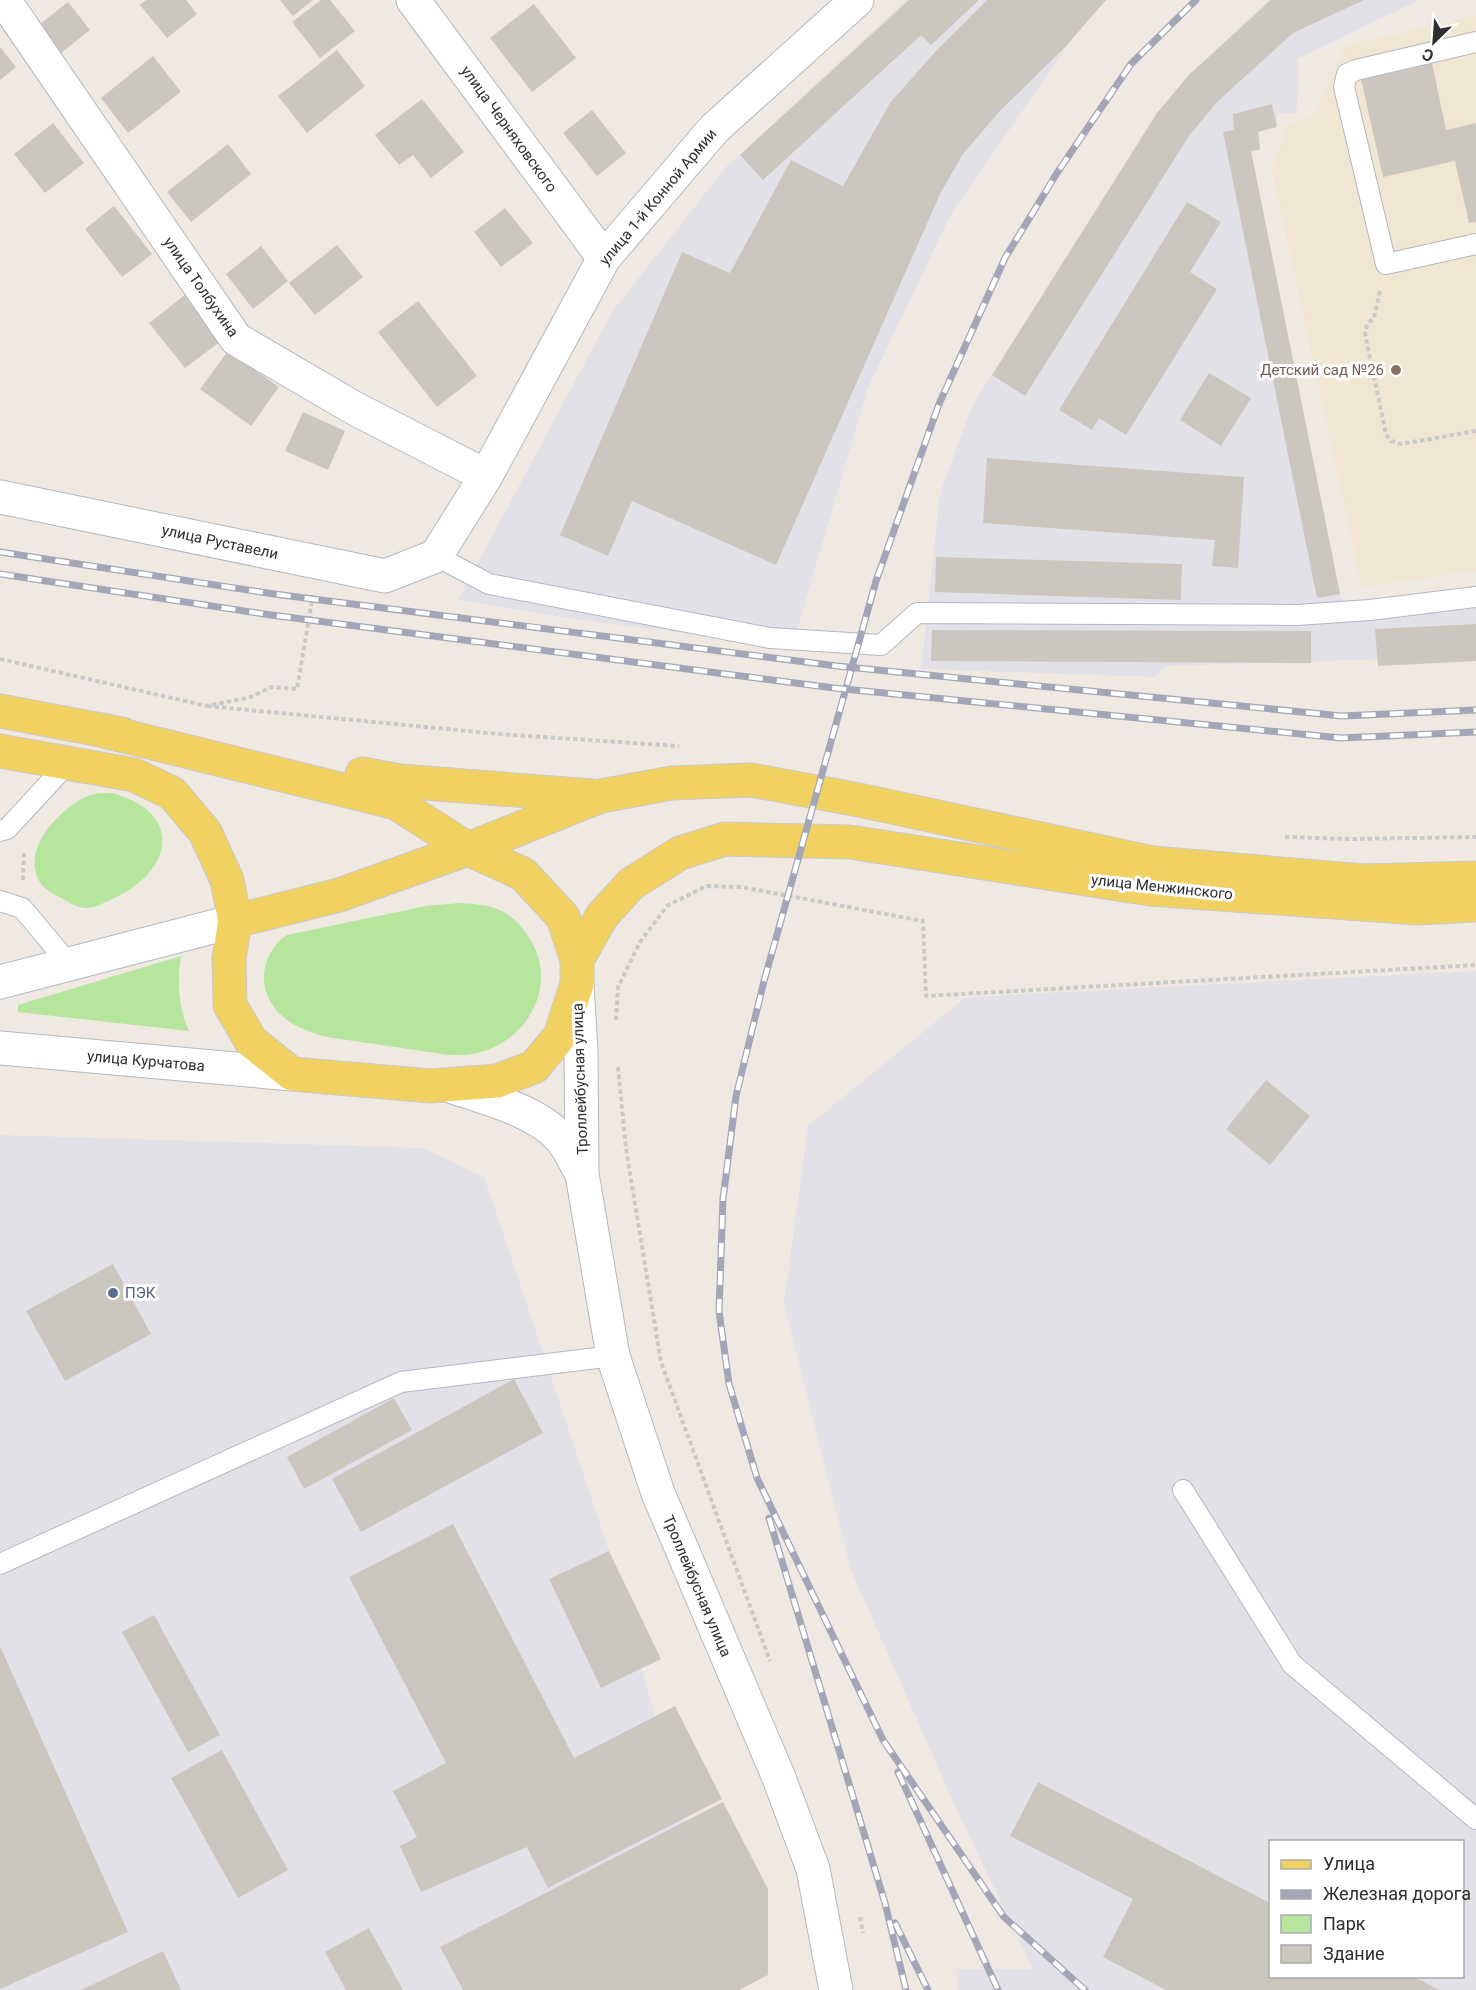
<svg xmlns="http://www.w3.org/2000/svg" width="1476" height="1990" font-family="Roboto,sans-serif">
  <style>
    .industrial { fill: #e3e1e8; fill-rule: evenodd }
    .education { fill: #f0e6d1 }
    .green { fill: #b6e59e }
    .building { fill: #cbc7bf }
    .lines { fill: none; stroke-linecap: round; stroke-linejoin: round }
    .lane-casing { stroke: #b4b7c1; stroke-width: 22 }
    .street-casing { stroke: #b4b7c1; stroke-width: 35 }
    .secondary-casing { stroke: #b4b7c1; stroke-width: 35 }
    .primary-casing { stroke: #c9c9c9; stroke-width: 35 }
    .path { stroke: #c9c9c9; stroke-width: 4; stroke-dasharray: 4.5 3; stroke-linecap: butt }
    .lane { stroke: #fff; stroke-width: 20 }
    .street { stroke: #fff; stroke-width: 33 }
    .secondary { stroke: #fff; stroke-width: 33 }
    .primary { stroke: #f2d163; stroke-width: 33 }
    .rail-casing { stroke: #a3a6b8; stroke-width: 7 }
    .rail { stroke: #fff; stroke-width: 4.5; stroke-dasharray: 14; stroke-linecap: butt }
    .education-dot { fill: #8d6e63; stroke: #fff; stroke-width: 2 }
    .service-dot { fill: #5c6f8a; stroke: #fff; stroke-width: 2 }
    .labels { text-anchor: middle; stroke-width: 6; stroke-linejoin: round; paint-order: stroke }
    .street-label { font-size: 15px; fill: #2e2e2e; stroke: #fff }
    .education-label { font-size: 15px; fill: #785e54; stroke: #fff; text-anchor: end }
    .service-label { font-size: 15px; fill: #4e5e75; stroke: #fff; text-anchor: start }
  </style>
  <rect width="100%" height="100%" fill="#efe9e1"/>
  <path class="industrial" d="M906 0H1106L1071 41 952 212 868 388 792 647 568 618 458 600 612 312 726 167Z
    M1269 0H1419L1297 59 1299 83 1296 113 1278 114 1276 127 1259 131 1260 150 1251 153 1342 601 1476 592V656L1167 666 1154 677 921 669 940 494 972 406 1159 112 1187 76Z
    M1476 971V1990H958L956 1969H1033L955 1806 851 1570 784 1303 808 1126 966 997ZM1270 1842H1462V1976H1270Z
    M0 1135 423 1148 484 1177 609 1551 731 1990H0Z"/>
  <path class="education" d="M1476 15V571L1362 587 1272 170 1286 127 1315 115 1345 46Z"/>
  <path class="green" d="M112 793C186 813 172 873 112 899 104 903 95 908 86 908 77 908 69 902 61 898 54 894 47 891 42 885 17 852 60 807 90 795 97 793 105 793 112 793Z
    M461 903C475 904 489 905 502 911 513 917 521 926 528 936 559 981 531 1038 481 1052 470 1055 460 1055 449 1055L327 1037C311 1033 294 1027 281 1015 256 992 259 954 287 935L426 906Z
    M181 956C177 982 178 1007 189 1031L18 1012V1005Z"/>
  <path class="building" d="M146 0H186L197 14 167 38 140 5Z
    M280 0H313L293 16Z
    M321 0H330L355 31 320 58 292 22Z
    M909 0H979L931 45 921 35 763 180 740 155Z
    M987 0H1106L1065 47 999 112 963 154 941 192 776 565 632 501 608 556 560 535 682 252 730 273 791 160 843 186 890 103 935 52Z
    M1271 0H1364L1293 33 1217 102 1189 136 1025 396 992 375 1157 113 1189 75Z
    M68 2 90 30 61 53 39 25Z
    M534 4 576 58 532 92 490 38Z
    M0 47 16 67 0 80Z
    M337 50 365 86 307 133 278 96Z
    M153 56 181 92 128 133 101 98Z
    M1432 63 1446 130 1476 123V222L1469 223 1455 161 1383 177 1361 79Z
    M422 99 464 152 431 178 413 155 399 165 375 135Z
    M1272 104 1277 127 1258 132 1260 150 1251 151 1340 594 1317 598 1223 132 1234 130 1233 114Z
    M592 110 626 153 597 176 563 133Z
    M53 123 84 163 45 193 14 154Z
    M228 144 251 174 191 222 167 192Z
    M1187 202 1221 222 1190 272 1217 289 1126 435 1099 418 1092 430 1059 410Z
    M114 206 152 254 122 277 85 229Z
    M505 208 533 243 501 267 474 232Z
    M337 245 363 277 315 315 289 283Z
    M261 246 288 281 253 309 226 274Z
    M185 295 221 341 185 368 149 323Z
    M418 301 477 376 437 407 378 332Z
    M228 351 279 387 251 426 200 389Z
    M1209 373 1251 398 1221 446 1180 420Z
    M303 412 345 431 328 470 285 451Z
    M987 458 1244 477 1238 568 1212 566 1215 540 983 523Z
    M936 557 1182 564 1181 600 935 592Z
    M1476 624V661L1378 666 1375 629Z
    M932 630 1311 631V663L931 661Z
    M1266 1080 1310 1116 1270 1165 1226 1129Z
    M113 1264 151 1334 65 1381 26 1311Z
    M514 1379 543 1433 361 1532 332 1479Z
    M394 1398 412 1430 304 1489 287 1457Z
    M453 1524 574 1758 675 1706 722 1799 548 1888 527 1847 421 1892 400 1846 417 1837 393 1791 446 1763 349 1577Z
    M609 1551 661 1659 601 1688 549 1579Z
    M154 1615 220 1735 188 1752 122 1632Z
    M0 1646 128 1932 0 1989Z
    M222 1750 288 1870 238 1898 171 1778Z
    M1038 1782 1270 1903V1976H1413L1439 1990H1166L1103 1957 1133 1899 1010 1836Z
    M723 1802 768 1889V1975L739 1990H463L440 1947Z
    M369 1928 403 1990H346L325 1952Z
    M163 1951 181 1990H81Z"/>
  <g class="lines">
    <g class="lane-casing">
      <path id="lane" d="M1476 42 1356 70 1347 74 1344 87 1386 264 1476 244
        M436 556 489 584 770 638 881 645 917 613 1297 615 1370 610 1476 597
        M0 831 7 829 68 763
        M0 901 22 908 69 964
        M1183 1490 1292 1664 1476 1819
        M0 1564 401 1382 613 1356"/>
    </g>
    <g class="street-casing">
      <path id="street" d="M4 0 236 339 354 408 486 476
        M413 0 604 258
        M0 497 385 576 436 556 486 476 604 258 714 129 857 0"/>
    </g>
    <g class="secondary-casing">
      <path id="secondary" d="M0 982 235 921
        M577 985 581 1050 582 1174 613 1356 658 1493 779 1778 813 1869 836 1990
        M0 1048 292 1074
        M450 1086C484 1098 536 1110 560 1138 569 1147 575 1163 582 1174"/>
    </g>
    <g class="primary-casing">
      <path id="primary" d="M0 711 122 734
        M0 751 134 775 172 793 205 832 227 880 235 921 229 958 230 1005 251 1041 292 1074 431 1086 497 1081 534 1067 560 1036 577 984V960L563 917 523 874 468 849 396 803 100 730
        M362 774 400 781 592 796
        M235 921 339 895 468 849 601 796 672 783 751 780 859 800 1153 863 1364 881 1476 878
        M577 960 602 916 631 884 680 853 725 839 850 842 1150 889 1417 908 1476 905"/>
    </g>
    <path class="path" d="M1380 291 1374 318 1367 324 1365 334 1386 434 1391 441 1401 444 1476 431
      M0 659 207 706 251 697 271 687 297 689 313 595
      M207 706 499 734 679 746
      M1285 837 1350 839 1476 837
      M23 880 24 851
      M616 1020 618 987 640 942 667 906 706 886 741 887 923 921 926 996 1476 965
      M618 1067 626 1149 661 1362 770 1661
      M860 1917 863 1933"/>
    <use href="#lane" class="lane"/>
    <use href="#street" class="street"/>
    <use href="#secondary" class="secondary"/>
    <use href="#primary" class="primary"/>
    <g class="rail-casing">
      <path id="rail" d="M0 552 274 594 837 666 1342 716 1476 710
        M0 574 271 615 834 688 1341 738 1476 732
        M769 1518 885 1903 906 1990
        M898 1772 998 1990
        M895 1923 928 1990
        M1085 1990 1004 1917 883 1740 757 1478 729 1384 719 1311 723 1199 736 1096 764 981 876 581 939 404 1005 258 1057 173 1131 64 1196 0"/>
    </g>
    <use href="#rail" class="rail"/>
  </g>
  <circle class="education-dot" cx="1396" cy="370" r="6"/>
  <circle class="service-dot" cx="113" cy="1293" r="6"/>
  <g class="labels">
    <g class="street-label">
      <text transform="translate(509 129) rotate(54)" y="5">улица Черняховского</text>
      <text transform="translate(658 197) rotate(-50)" y="5">улица 1-й Конной Армии</text>
      <text transform="translate(201 287) rotate(55)" y="5">улица Толбухина</text>
      <text transform="translate(220 542) rotate(12)" y="5">улица Руставели</text>
      <text transform="translate(1162 887) rotate(6)" y="5">улица Менжинского</text>
      <text transform="translate(146 1061) rotate(5)" y="5">улица Курчатова</text>
      <text transform="translate(580 1079) rotate(-92)" y="5">Троллейбусная улица</text>
      <text transform="translate(697 1586) rotate(67)" y="5">Троллейбусная улица</text>
    </g>
    <g class="education-label">
      <text x="1384" y="375">Детский сад №26</text>
    </g>
    <g class="service-label">
      <text x="125" y="1298">ПЭК</text>
    </g>
  </g>
  <rect x="1269" y="1840" width="195" height="138" fill="#ffffff" stroke="#ababab" stroke-width="1.5"/>
  <rect x="1281" y="1860" width="30" height="9" fill="#f2d163" stroke="#ababab" stroke-width="1.5"/>
  <text x="1323" y="1870" font-size="18" fill="#2e2e2e">Улица</text>
  <rect x="1281" y="1890" width="30" height="9" fill="#a3a6b8" stroke="#ababab" stroke-width="1.5"/>
  <text x="1323" y="1900" font-size="18" fill="#2e2e2e">Железная дорога</text>
  <rect x="1281" y="1915" width="30" height="18" fill="#b6e59e" stroke="#ababab" stroke-width="1.5"/>
  <text x="1323" y="1930" font-size="18" fill="#2e2e2e">Парк</text>
  <rect x="1281" y="1945" width="30" height="18" fill="#cbc7bf" stroke="#ababab" stroke-width="1.5"/>
  <text x="1323" y="1960" font-size="18" fill="#2e2e2e">Здание</text>
  <g transform="translate(1434 42) rotate(205)" stroke="#ffffff" stroke-width="4.5" paint-order="stroke">
  <path d="M0-4.5L10 22L0 15L-10 22Z" fill="#2e2e2e"/>
  <text y="-9" font-size="16" font-weight="bold" text-anchor="middle" fill="#2e2e2e">С</text>
  </g>
</svg>
